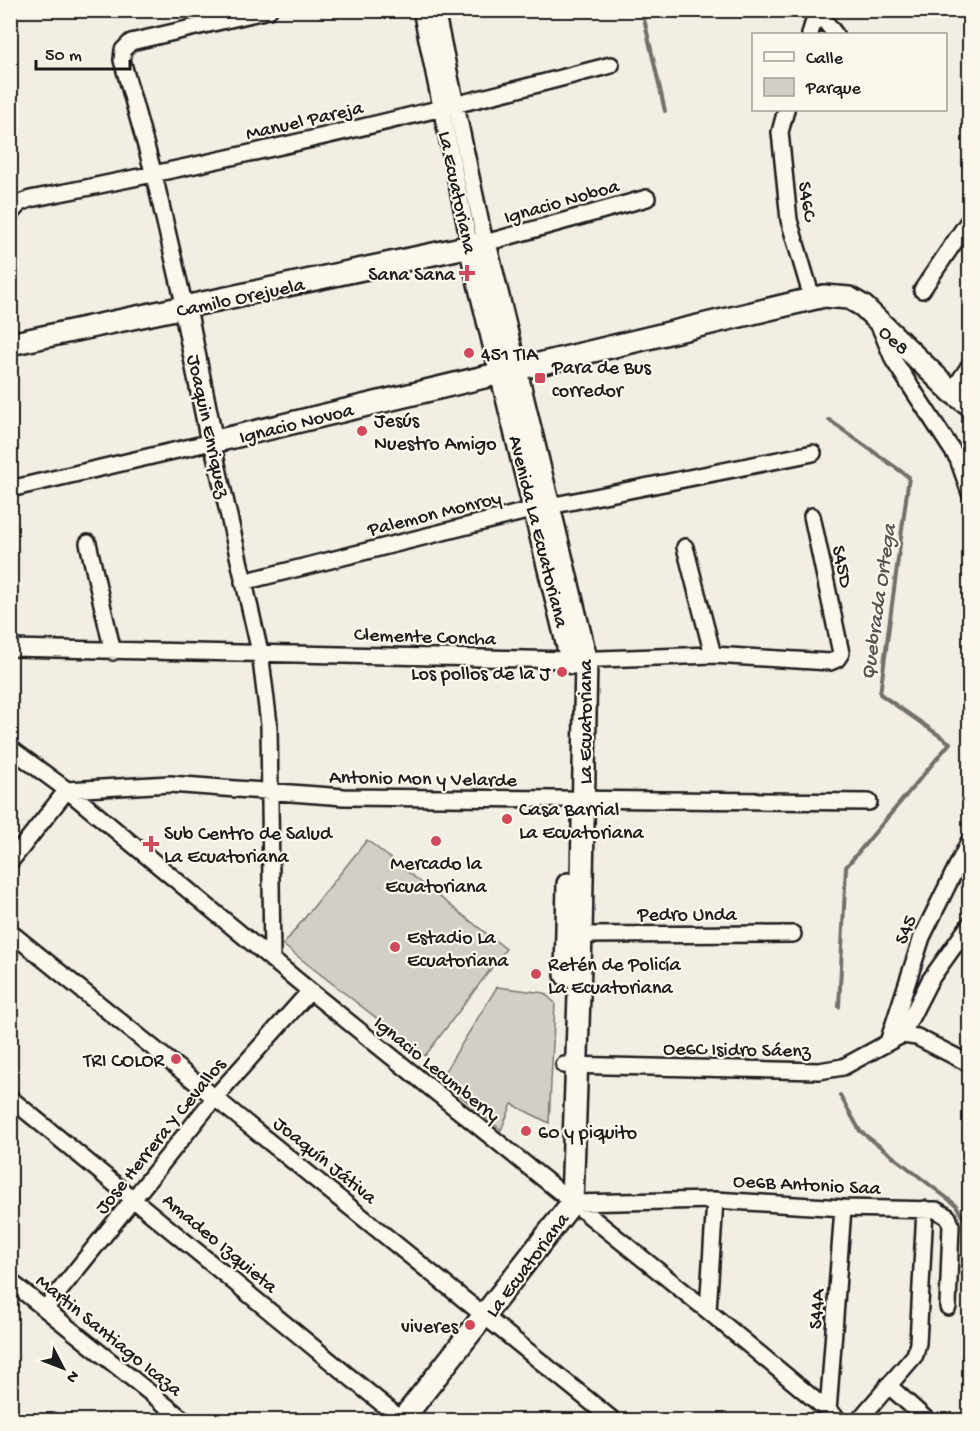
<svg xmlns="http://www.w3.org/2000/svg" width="980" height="1431" font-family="'Gochi Hand',sans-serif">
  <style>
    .green { fill: #d2cfc6; stroke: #777671; stroke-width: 1.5 }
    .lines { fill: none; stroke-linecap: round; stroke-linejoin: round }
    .stream { stroke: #716f6b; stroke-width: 4 }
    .street-casing { stroke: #1c1c1c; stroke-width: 20 }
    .secondary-casing { stroke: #1c1c1c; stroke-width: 26 }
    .street { stroke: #fbf7ec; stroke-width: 15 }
    .secondary { stroke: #fbf7ec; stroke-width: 21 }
    .poi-dot { fill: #d1495b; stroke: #fbf7ec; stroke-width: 2 }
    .labels { text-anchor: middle; stroke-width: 4.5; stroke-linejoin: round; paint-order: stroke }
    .street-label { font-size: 20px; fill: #1c1c1c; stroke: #fbf7ec }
    .poi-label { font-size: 20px; fill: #1c1c1c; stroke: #fbf7ec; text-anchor: start }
    .water-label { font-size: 21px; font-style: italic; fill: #545351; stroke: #fbf7ec }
  </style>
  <rect width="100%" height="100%" fill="#f2eee4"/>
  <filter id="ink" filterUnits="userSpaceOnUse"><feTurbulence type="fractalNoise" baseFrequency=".0167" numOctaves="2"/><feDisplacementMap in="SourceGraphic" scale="12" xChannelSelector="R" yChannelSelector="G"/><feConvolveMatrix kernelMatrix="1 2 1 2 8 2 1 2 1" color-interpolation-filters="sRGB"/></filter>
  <g filter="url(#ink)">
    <path class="green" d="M367 840 506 949 425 1056 283 945Z
      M497 987 544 993 555 1003 549 1123 512 1104 501 1130 440 1079Z"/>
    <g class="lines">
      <path class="stream" d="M642 10 665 111
        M829 420 909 477 880 694 950 743 846 867 839 1007
        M840 1095 860 1131 956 1205 970 1230
        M970 1362 967 1364 970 1367"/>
      <g class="street-casing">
        <path id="street" d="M421 10 470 247
          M436 10 485 243 647 198
          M817 11 835 34
          M810 34 817 10
          M786 110 780 132 789 220 812 298
          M10 214 20 203 30 199C225 161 418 116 611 65
          M922 290 970 219
          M185 308 154 175 122 60 123 50 131 42 269 10
          M879 325 894 361 958 459 970 493
          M952 392 970 365
          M10 489 212 442 260 652 269 724 272 960
          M88 543 113 652
          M685 547 713 655
          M243 582 535 509 813 453
          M10 648 572 660 713 655 830 662 837 659 841 653 812 516
          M10 748 67 790 310 991 708 1311 839 1420
          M10 862 67 790 170 784 344 797 869 802
          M10 932 613 1420
          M581 935 793 934
          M902 1035 930 980 970 924
          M889 1039 922 937 970 840
          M564 1065 819 1071 843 1067 902 1035 917 1037 970 1064
          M10 1098 402 1420
          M572 1203 715 1200 843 1208 936 1210 948 1217 951 1225 948 1307
          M10 1281 184 1420
          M45 1309 216 1096 310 991
          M708 1311 715 1200
          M888 1385 927 1420
          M828 1412 843 1208
          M859 1420 915 1355 918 1343 925 1209"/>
      </g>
      <g class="secondary-casing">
        <path id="secondary" d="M470 247 572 663
          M185 308 212 442 824 296 849 298 863 306 952 392 970 405
          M10 344 485 243 586 659 581 935 572 1203 402 1420
          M566 975 568 884"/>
      </g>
      <use href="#street" class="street"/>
      <use href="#secondary" class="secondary"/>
    </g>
  </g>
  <g class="poi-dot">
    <path d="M464 264h6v6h6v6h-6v6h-6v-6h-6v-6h6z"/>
    <circle cx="469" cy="353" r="6"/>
    <rect x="534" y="372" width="12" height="12" rx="3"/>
    <circle cx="362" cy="431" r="6"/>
    <circle cx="562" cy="672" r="6"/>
    <circle cx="507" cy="819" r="6"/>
    <circle cx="436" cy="841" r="6"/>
    <path d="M148 835h6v6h6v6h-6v6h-6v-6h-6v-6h6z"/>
    <circle cx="395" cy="947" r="6"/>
    <circle cx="536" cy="974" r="6"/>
    <circle cx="176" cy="1059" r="6"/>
    <circle cx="526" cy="1131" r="6"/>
    <circle cx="470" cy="1325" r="6"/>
  </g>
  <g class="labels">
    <g class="street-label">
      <text transform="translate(304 119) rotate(-13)" y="7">Manuel Pareja</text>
      <text transform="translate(459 192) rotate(78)" y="7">La Ecuatoriana</text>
      <text transform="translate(561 200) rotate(-16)" y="7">Ignacio Noboa</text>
      <text transform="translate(809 201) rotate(81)" y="7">S46C</text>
      <text transform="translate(240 296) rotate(-12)" y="7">Camilo Orejuela</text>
      <text transform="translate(895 339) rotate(43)" y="7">Oe8</text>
      <text transform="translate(296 422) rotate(-14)" y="7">Ignacio Novoa</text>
      <text transform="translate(210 426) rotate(78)" y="7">Joaquin Enriquez</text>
      <text transform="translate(434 512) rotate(-14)" y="7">Palemon Monroy</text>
      <text transform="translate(540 531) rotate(76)" y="7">Avenida La Ecuatoriana</text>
      <text transform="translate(844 566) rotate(78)" y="7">S45D</text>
      <text transform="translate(425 635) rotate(2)" y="7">Clemente Concha</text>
      <text transform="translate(584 722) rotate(-90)" y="7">La Ecuatoriana</text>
      <text transform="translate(423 777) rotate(1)" y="7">Antonio Mon y Velarde</text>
      <text x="687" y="920">Pedro Unda</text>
      <text transform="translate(904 929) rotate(-68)" y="7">S45</text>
      <text transform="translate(737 1048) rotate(1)" y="7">Oe6C Isidro Sáenz</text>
      <text transform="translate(438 1068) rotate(39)" y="7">Ignacio Lecumberry</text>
      <text transform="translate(159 1135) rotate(-51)" y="7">Jose Herrera Y Cevallos</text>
      <text transform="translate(326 1159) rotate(39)" y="7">Joaquín Játiva</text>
      <text transform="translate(807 1183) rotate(3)" y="7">Oe6B Antonio Saa</text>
      <text transform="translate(221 1242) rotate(40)" y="7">Amadeo Izquieta</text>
      <text transform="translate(526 1264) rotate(-53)" y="7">La Ecuatoriana</text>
      <text transform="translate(815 1309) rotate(-86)" y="7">S44A</text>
      <text transform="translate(110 1334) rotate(39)" y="7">Martin Santiago Icaza</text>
    </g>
    <g class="poi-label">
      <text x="455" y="280" text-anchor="end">Sana Sana</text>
      <text x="481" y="360">451 TIA</text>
      <text x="552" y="373">Para de Bus<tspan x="552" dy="23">corredor</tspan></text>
      <text x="374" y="426">Jesús<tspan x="374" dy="23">Nuestro Amigo</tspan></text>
      <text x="550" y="679" text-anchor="end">Los pollos de la J</text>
      <text x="519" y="815">Casa Barrial<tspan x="519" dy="23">La Ecuatoriana</tspan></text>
      <text x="164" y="839">Sub Centro de Salud<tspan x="164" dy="23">La Ecuatoriana</tspan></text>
      <text x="436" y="869" text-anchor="middle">Mercado la<tspan x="436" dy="23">Ecuatoriana</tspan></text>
      <text x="407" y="943">Estadio La<tspan x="407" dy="23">Ecuatoriana</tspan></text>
      <text x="548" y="970">Retén de Policía<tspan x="548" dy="23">La Ecuatoriana</tspan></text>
      <text x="164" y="1066" text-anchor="end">TRI COLOR</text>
      <text x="538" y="1138">60 y piquito</text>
      <text x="458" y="1332" text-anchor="end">viveres</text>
    </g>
    <g class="water-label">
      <text transform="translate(877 602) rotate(-82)" y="7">Quebrada Ortega</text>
    </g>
  </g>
  <rect width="980" height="1431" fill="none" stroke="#fbf7ec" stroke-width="36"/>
  <rect x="18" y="18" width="944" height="1395" fill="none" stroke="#1c1c1c" stroke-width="2" filter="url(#ink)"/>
  <rect x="752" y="33" width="195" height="78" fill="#fbf7ec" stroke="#a29f99" stroke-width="1.5"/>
  <rect x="764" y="52" width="30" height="9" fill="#fbf7ec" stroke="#a29f99" stroke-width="1.5"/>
  <text x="806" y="63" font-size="18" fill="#1c1c1c">Calle</text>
  <rect x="764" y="78" width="30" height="18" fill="#d2cfc6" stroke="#a29f99" stroke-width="1.5"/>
  <text x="806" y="93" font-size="18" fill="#1c1c1c">Parque</text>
  <g transform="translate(63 1368) rotate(132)" stroke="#fbf7ec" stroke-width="4.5" paint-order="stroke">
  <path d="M0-4.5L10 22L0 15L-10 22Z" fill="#1c1c1c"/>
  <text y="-9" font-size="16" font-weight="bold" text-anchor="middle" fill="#1c1c1c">N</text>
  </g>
  <path d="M36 60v9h94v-9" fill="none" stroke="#1c1c1c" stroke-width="3"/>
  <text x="45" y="60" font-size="18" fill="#1c1c1c" stroke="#fbf7ec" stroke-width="4.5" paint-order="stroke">50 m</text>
</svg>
